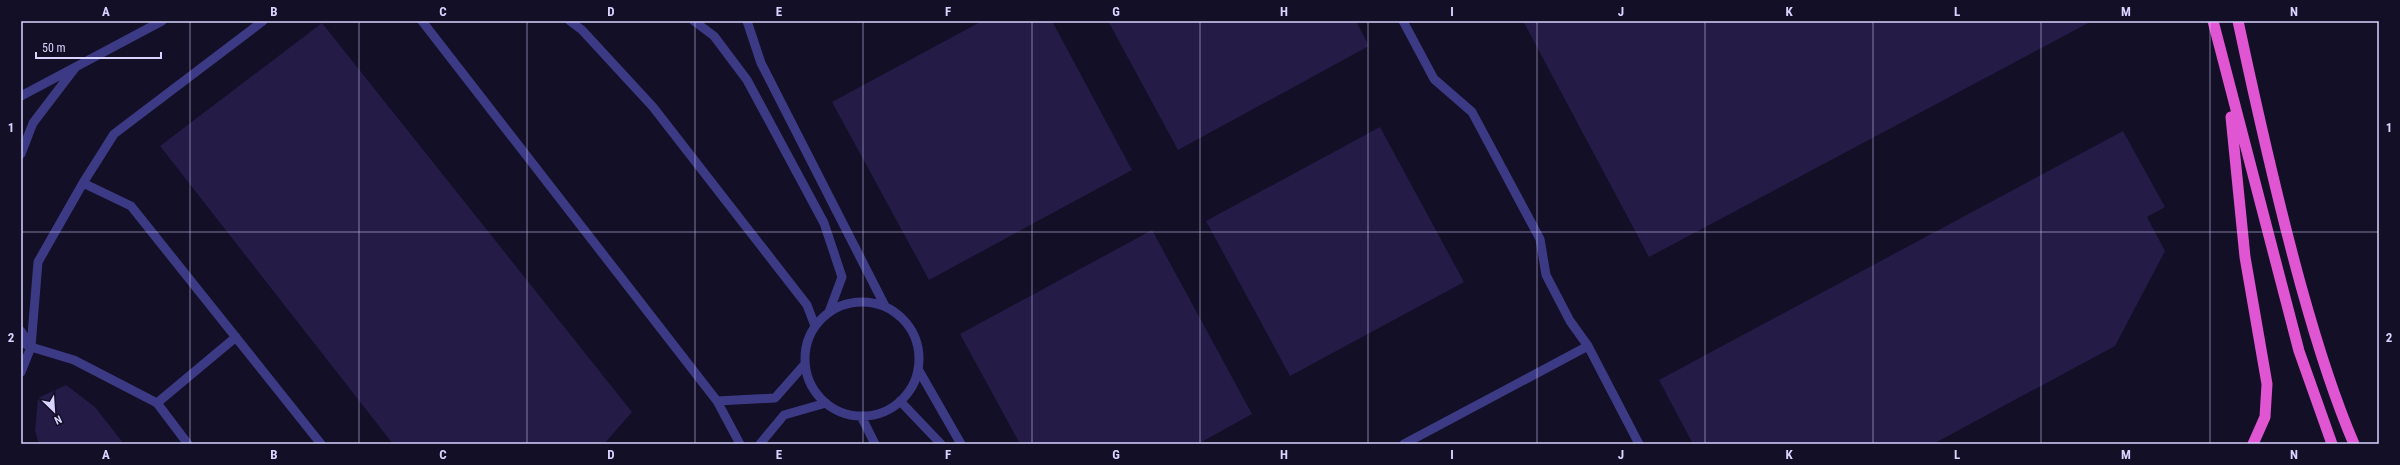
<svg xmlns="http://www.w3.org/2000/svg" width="2400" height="465" font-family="'Roboto Condensed',sans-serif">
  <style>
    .building { fill: #241b47 }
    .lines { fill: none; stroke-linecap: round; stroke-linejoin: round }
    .service { stroke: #3d3a85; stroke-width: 9 }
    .trunk { stroke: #e055d1; stroke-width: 11 }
    .grid { fill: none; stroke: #d9d4ff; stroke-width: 1; stroke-opacity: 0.55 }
    .neatline { fill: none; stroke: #d9d4ff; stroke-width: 1.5 }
    .grid-label { font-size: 13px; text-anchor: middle; font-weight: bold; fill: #d9d4ff }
  </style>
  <rect width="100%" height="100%" fill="#130f26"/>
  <path class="building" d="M982 21H1052L1132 170 929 280 832 102Z
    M1108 21H1356L1369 46 1178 150Z
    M1523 21H2092L1649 257Z
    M322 23 632 412 604 444H393L160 146Z
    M1380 127 1464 282 1290 376 1206 221Z
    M2123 131 2165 207 2147 217 2165 251 2115 346 1933 444H1693L1659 380Z
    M1152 230 1252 414 1198 444H1020L960 334Z
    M66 385 95 407 124 444H39L35 431 38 398Z"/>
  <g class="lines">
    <path class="service" d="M422 21 717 401 740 444
      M570 21 582 30 653 107 807 305 815 326
      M694 21 714 36 747 80 824 223 842 277 829 312
      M747 21 761 63 885 306
      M1403 21 1434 79 1472 112 1540 239 1546 275 1570 321 1588 346 1404 444
      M21 96 162 21
      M21 154 33 123 75 68
      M83 183 131 206 321 444
      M805 359a57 57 0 1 1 114 0a57 57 0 1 1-114 0Z
      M21 331 30 346
      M21 342 31 347 74 360 157 403 188 444
      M1588 346 1639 444
      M918 369 961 444
      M21 372 31 347 38 262 83 183 114 134 263 21
      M717 401 775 398 805 364
      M900 401 941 444
      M157 403 236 337
      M861 416 875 444
      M760 444 784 415 826 403"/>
    <path class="trunk" d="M2213 21 2299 351 2332 444
      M2238 21C2257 110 2277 199 2301 286 2316 340 2332 393 2354 444
      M2231 117 2245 257 2267 384 2265 417 2253 444"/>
  </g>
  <path class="grid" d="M190 21V444M359 21V444M527 21V444M695 21V444M863 21V444M1032 21V444M1200 21V444M1368 21V444M1537 21V444M1705 21V444M1873 21V444M2041 21V444M2210 21V444M21 232H2379"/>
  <rect width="2400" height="465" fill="none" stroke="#130f26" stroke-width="44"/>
  <g transform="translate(54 411) rotate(155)" stroke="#130f26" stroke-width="3" paint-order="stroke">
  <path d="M0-3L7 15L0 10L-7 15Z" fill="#d9d4ff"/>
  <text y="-6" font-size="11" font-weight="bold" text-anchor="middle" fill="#d9d4ff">N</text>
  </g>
  <path d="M36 52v6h125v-6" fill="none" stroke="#d9d4ff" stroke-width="2"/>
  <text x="42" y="52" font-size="12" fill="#d9d4ff" stroke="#130f26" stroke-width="3" paint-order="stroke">50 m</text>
  <rect x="22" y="22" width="2356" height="421" class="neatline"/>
  <g class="grid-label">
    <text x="106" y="16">A</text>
    <text x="274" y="16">B</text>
    <text x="443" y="16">C</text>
    <text x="611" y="16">D</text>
    <text x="779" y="16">E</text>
    <text x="948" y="16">F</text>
    <text x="1116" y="16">G</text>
    <text x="1284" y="16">H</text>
    <text x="1452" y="16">I</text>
    <text x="1621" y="16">J</text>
    <text x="1789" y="16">K</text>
    <text x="1957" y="16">L</text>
    <text x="2126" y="16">M</text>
    <text x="2294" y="16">N</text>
    <text x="11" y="132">1</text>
    <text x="2389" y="132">1</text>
    <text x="11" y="342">2</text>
    <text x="2389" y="342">2</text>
    <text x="106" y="459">A</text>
    <text x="274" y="459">B</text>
    <text x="443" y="459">C</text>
    <text x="611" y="459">D</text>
    <text x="779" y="459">E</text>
    <text x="948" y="459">F</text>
    <text x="1116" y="459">G</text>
    <text x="1284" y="459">H</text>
    <text x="1452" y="459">I</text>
    <text x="1621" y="459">J</text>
    <text x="1789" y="459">K</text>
    <text x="1957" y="459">L</text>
    <text x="2126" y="459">M</text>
    <text x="2294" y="459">N</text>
  </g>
</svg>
